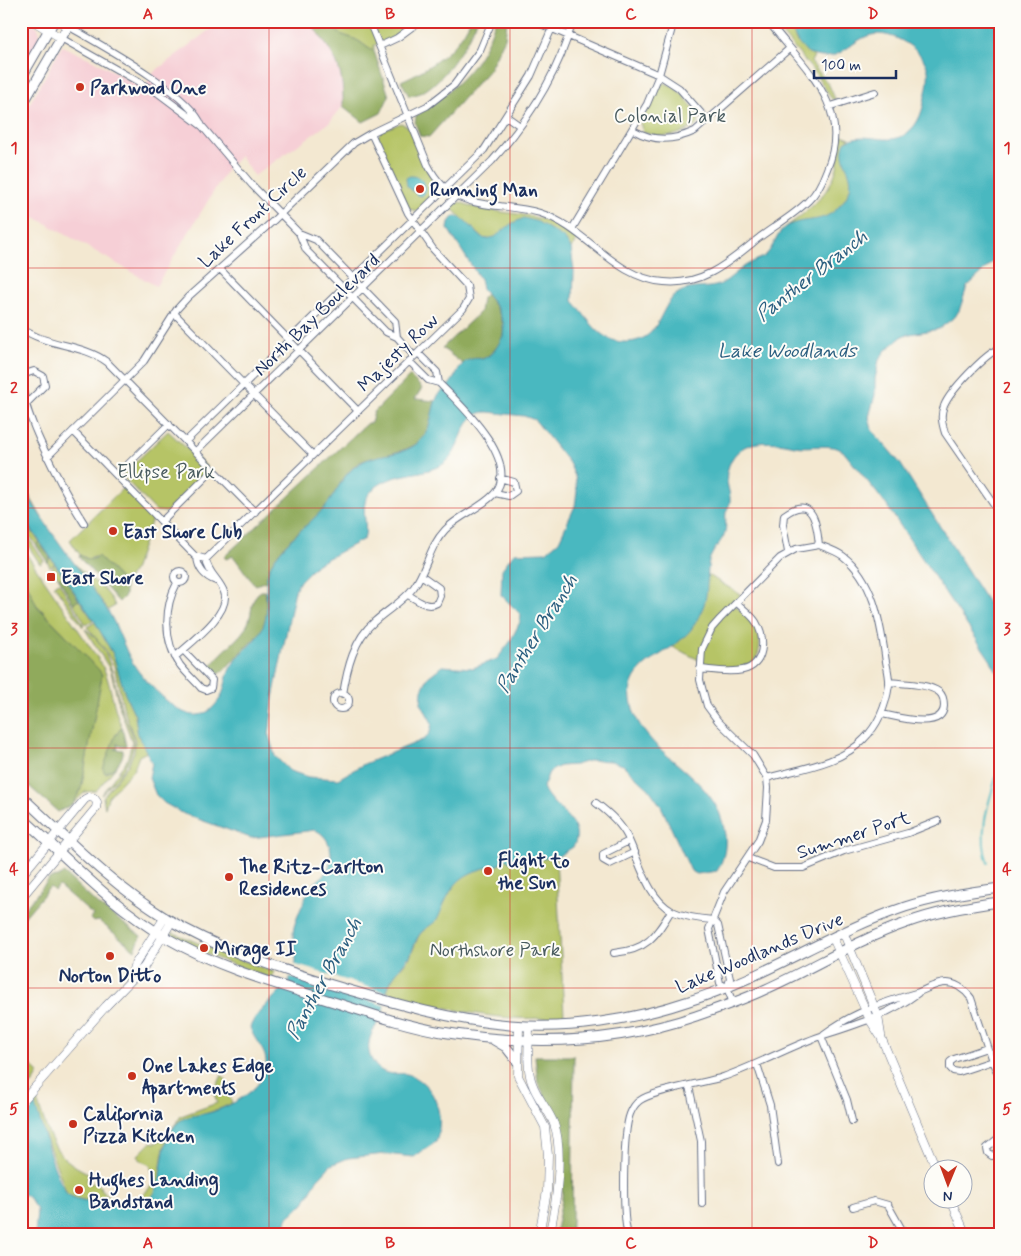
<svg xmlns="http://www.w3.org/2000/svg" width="1021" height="1256" font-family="Mynerve,sans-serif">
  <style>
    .built { fill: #f6cfd6 }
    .green { fill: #b6c466; stroke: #687a62 }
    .forest { fill: #90aa5b; stroke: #566c5c }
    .water { fill: #49b8c0; stroke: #32748f; fill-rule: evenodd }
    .pier { fill: #f3e8d1 }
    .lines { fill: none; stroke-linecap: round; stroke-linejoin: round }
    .stream { stroke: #49b8c0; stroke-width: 2 }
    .minor-casing { stroke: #677086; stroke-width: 8 }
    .tertiary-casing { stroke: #677086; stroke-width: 9 }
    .secondary-casing { stroke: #677086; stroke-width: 11 }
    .minor { stroke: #fff; stroke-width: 6 }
    .tertiary { stroke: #fff; stroke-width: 8 }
    .secondary { stroke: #fff; stroke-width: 9 }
    .grid { fill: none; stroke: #d62828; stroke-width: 1; stroke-opacity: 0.55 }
    .poi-dot { fill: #c8321e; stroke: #fdfcf7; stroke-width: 2 }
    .labels { text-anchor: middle; stroke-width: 4; stroke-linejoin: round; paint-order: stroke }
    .poi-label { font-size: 19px; font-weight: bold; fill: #1b2f5e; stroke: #fdfcf7; text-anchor: start }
    .park-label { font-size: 19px; fill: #4a5c60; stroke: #fdfcf7 }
    .street-label { font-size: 19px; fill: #1b2f5e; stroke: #fdfcf7 }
    .water-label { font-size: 20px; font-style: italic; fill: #2b5f80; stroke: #fdfcf7 }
    .neatline { fill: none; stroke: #d62828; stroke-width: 2 }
    .grid-label { font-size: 16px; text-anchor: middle; font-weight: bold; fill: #d62828 }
  </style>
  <rect width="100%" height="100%" fill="#fdfcf7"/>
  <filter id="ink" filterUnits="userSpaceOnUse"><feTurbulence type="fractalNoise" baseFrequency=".02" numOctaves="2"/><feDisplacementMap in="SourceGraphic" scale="10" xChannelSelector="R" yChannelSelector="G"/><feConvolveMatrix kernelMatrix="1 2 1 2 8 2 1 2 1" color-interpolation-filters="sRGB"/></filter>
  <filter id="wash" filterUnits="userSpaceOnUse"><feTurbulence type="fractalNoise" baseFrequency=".0096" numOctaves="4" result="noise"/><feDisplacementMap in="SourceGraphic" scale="20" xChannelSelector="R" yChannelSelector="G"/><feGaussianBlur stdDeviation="1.12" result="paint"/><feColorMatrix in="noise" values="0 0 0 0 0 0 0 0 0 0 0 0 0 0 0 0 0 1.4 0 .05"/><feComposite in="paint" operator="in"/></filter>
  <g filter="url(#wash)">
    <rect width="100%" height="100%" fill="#f3e8d1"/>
    <path class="built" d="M21 21H28L38 27 39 38 21 69Z
      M221 21H309L335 57 344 82 343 106 329 123 254 176 240 156 228 168 156 286 21 209V119L62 46 93 60 144 89 154 72Z"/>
    <path class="green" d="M330 21H416L389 40 374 45V51C368 49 366 46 360 42 346 33 339 40 330 21Z
      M771 21H777L786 32 792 27 796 41 814 56 811 62 829 85 836 101 831 98 816 74Z
      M663 83C677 84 691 105 699 116L698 124C680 136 663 140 643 132L640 123 659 86Z
      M401 123 409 127 425 166 437 184 438 191 417 211 408 209 377 137 381 131Z
      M842 135 850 138 845 142C841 160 849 162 851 179 853 195 835 215 820 220 809 224 797 222 786 227 807 211 830 195 837 167 839 157 839 146 842 135Z
      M459 202C467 204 474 208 482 209 522 216 543 212 578 239L571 248C566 238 560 236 551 230 507 202 516 240 484 239L450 207Z
      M168 431 206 466V471L166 512 156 511 126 480 124 473Z
      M21 480C35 506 59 551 81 570 92 580 111 592 115 606L108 610C88 581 26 512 21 480Z
      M124 487 153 516 135 568 125 584 98 556 88 559 80 555 70 540Z
      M21 514 39 542 36 545 21 523Z
      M21 527 44 561 40 564 21 535Z
      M21 546 101 663C112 684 112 707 122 727L115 736 104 772 107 773 116 767 96 791 85 792 73 804 82 784 102 674 35 603 21 571Z
      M50 557 66 580 58 577 52 569 54 564 50 567 48 563Z
      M702 571 741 595 733 604C740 610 748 616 753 623 762 635 763 657 749 665 738 671 722 668 710 667L705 663 667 644Z
      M59 582 84 626 83 627 54 585Z
      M79 600 93 620 86 625 73 603Z
      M95 622 113 654 125 694 135 715 138 735 147 752 139 756 134 769 108 797 105 808 103 797 128 765 134 752 135 740 124 710 114 666 104 648 87 627Z
      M85 629C112 647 113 682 122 711 126 723 135 734 133 747 130 766 113 781 101 795L127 760 132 742 120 709 111 671Z
      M556 857 564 1016C505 1025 442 1008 386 992L393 977 410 957 419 935 437 918 448 892 464 876 474 870 499 865 504 858 510 862Z
      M172 932 212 949 274 972 272 979 203 953 174 937Z
      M21 1055 39 1073 34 1082 21 1093Z
      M222 1075C231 1083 227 1093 232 1103 209 1116 191 1113 172 1133 148 1159 181 1216 112 1204 98 1202 79 1202 67 1194L34 1107 32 1103 36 1098C50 1135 50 1156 90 1174L86 1179 92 1184 96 1180C112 1211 137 1207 155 1181L150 1165 141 1161 138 1155 151 1142 156 1143 169 1133 181 1116 217 1103 214 1093 207 1088 217 1086Z"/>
    <path class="forest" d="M309 21H330C339 40 346 33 360 42 366 46 368 49 374 51L389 96 381 113 363 122 343 106C344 64 333 54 309 21Z
      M470 21H477C466 45 438 94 409 96L401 81C430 68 456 51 470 21Z
      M495 21H507L505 38 489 70 429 137 420 136 415 123 416 116C454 88 481 69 495 21Z
      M486 294C505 317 514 340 483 359L477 358 463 364 442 348 480 312 482 298Z
      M410 376 422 388 415 399 435 401C426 444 423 445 382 456 376 458 366 459 360 462 343 473 337 493 325 507 304 531 272 547 266 581L256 585C250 581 239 563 233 556L226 559 224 557 367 423H371L374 412Z
      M39 542 50 557 48 563 36 545Z
      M80 555C86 560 92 561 98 556L125 584V596L119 602 79 557Z
      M21 571 37 606 85 655C90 664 99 666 102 676L81 789 73 804 58 812 21 779Z
      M58 577 66 580 79 600 73 603Z
      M261 591H265L267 613 262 631 224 670 218 674 213 671 211 666C221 651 242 638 248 623 253 612 250 597 261 591Z
      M122 727 126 746H119L117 743 118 748 115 749 123 750C124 761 114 769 105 773L103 769 115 736Z
      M64 873 97 904 141 936 135 950 99 921 93 922 90 919 93 915 59 886 54 891 50 887 21 921V913L50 878 58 877Z
      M535 1056H574L572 1223 569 1235H555L562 1198 563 1145 558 1120 538 1083Z"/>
    <path class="water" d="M792 21H1000V255L967 287 959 311 952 319 939 329 904 335 885 351 879 360 875 379V395L869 417 872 430 900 463 1000 622V677L991 661 885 503 843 451C830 442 810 449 795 446 768 440 735 437 727 472 725 483 731 492 730 502 730 505 727 509 726 512 725 520 727 528 724 535 720 544 712 551 709 561 706 577 709 594 702 610 698 618 693 629 686 635 667 656 625 665 631 700 639 758 719 771 725 835 726 849 724 859 717 871L697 874 691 871 661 806 649 789 623 765 611 761 592 760 575 765 560 766 549 772 543 787C549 807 588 822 573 847L557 857 510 862 504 858 499 865C461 872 453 881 439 916 436 924 425 927 420 934 414 942 413 950 409 958L408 957C401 967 391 978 387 989 384 997 385 1007 382 1015 378 1024 370 1033 369 1043 367 1055 374 1069 387 1073 394 1075 403 1072 410 1075 436 1085 445 1116 436 1142L414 1157 385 1154 348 1158 331 1165 317 1180 304 1203 288 1217 281 1235H35L37 1210 28 1197 21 1193V1077C44 1112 45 1159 67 1194 79 1202 98 1202 112 1204 178 1216 150 1159 174 1127 183 1114 199 1116 212 1112 233 1105 269 1087 266 1060 264 1047 253 1039 250 1027 258 1007 283 994 293 973 301 956 290 943 294 927 296 919 306 896 310 888 314 882 322 879 326 872 336 859 331 836 315 830L251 838 184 814 164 803 156 795 149 778 152 763 138 735 135 715 125 694 113 654 95 622 21 514V483C45 528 78 566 106 608 118 626 123 647 134 665 143 679 154 689 166 700 185 716 202 724 219 700 226 690 225 677 231 667 241 649 261 641 265 620 271 597 259 581 275 558 289 538 309 525 325 507 338 492 341 475 359 464 379 450 407 459 423 437 432 426 431 412 436 400 438 393 444 390 449 385 459 374 459 355 483 359L493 353 498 345 503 336 504 324 497 308 482 289 480 279 448 229 449 222 454 216C468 217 473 233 485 239L495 237 511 224 524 218 538 222 564 238 571 248 574 271 573 301C589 319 600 344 628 342 663 340 657 305 680 292 693 285 709 290 721 284 730 279 737 271 745 266 752 261 760 260 766 255 774 247 776 234 786 227 807 214 824 229 845 199 862 175 835 162 845 142 864 129 889 148 907 133 919 124 923 110 925 97 927 88 929 79 928 70 923 49 892 30 871 35 851 40 840 62 816 56 801 52 791 36 792 21ZM488 412 524 416 535 420 569 463 575 476 577 491 575 506 559 541 546 552 514 553 502 569 501 595 521 615 520 622 510 642 497 659 473 668 442 666 428 677 422 690 421 703 432 723 430 732 425 739 364 764 338 779 308 777 290 771 275 756 269 736 273 698 295 590 300 581 317 564 364 539C369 525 359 507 369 494 389 469 425 478 446 462 463 449 461 411 488 412Z
      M410 176C419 176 426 181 426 190L422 196 417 195 407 186 406 178Z"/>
    <path class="pier" d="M293 964 388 993 387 1006 288 976Z"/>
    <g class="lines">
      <path class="stream" d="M988 863C976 831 991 796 1000 764"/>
    </g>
  </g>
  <g filter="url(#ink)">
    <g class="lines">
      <g class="minor-casing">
        <path id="minor" d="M369 21 428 165C453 215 498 200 540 213 587 228 613 278 664 282 704 286 730 261 760 237 776 225 794 215 808 201 817 193 823 180 827 169 854 106 802 66 768 21
          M534 21 659 75 679 88 707 120
          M68 26C99 44 190 93 202 126L252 185 299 233 316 240 395 321 397 337
          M61 38 158 93 202 126
          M380 46 397 38 420 21
          M831 106 875 92
          M506 116 520 126
          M633 130C654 142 673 141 695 131L789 49
          M572 229 647 104 659 75 674 21
          M299 233 306 250 386 332 397 337 414 356
          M220 269 358 411
          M174 313 313 455
          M21 328C47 347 81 343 107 362L255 512
          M1000 348C985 354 950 391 944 406 940 415 942 423 945 433L1000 513
          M418 353 437 372 439 383
          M27 403 45 385 43 376 34 371 25 374C10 396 70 501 84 523
          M73 431 195 556 206 559 463 309 469 299 467 286 433 249 408 213 371 133
          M186 441 484 150 531 76 555 21
          M196 451 492 161C528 121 558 73 573 21
          M47 457 144 361 177 309 188 297 273 221 354 143 371 133 427 106 454 85 480 50 492 21
          M117 475 169 424
          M495 493 509 496 516 491 514 482 500 478
          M162 521 213 470
          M788 552 783 525 784 515C813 493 817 524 819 545
          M197 557C198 569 205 577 216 581
          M174 577a6 6 0 1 1 12 0a6 6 0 1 1-12 0Z
          M177 583C164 607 163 641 180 665 186 673 194 680 201 688L206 690 211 688 212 680 183 650
          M408 595C418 600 427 609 437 603L440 596 439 588 421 575
          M175 657C189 644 232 613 224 592 220 580 207 572 206 559
          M700 669C713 670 729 673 743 670 765 665 766 639 756 622 752 615 743 609 737 603
          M333 701a8 8 0 1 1 16 0a8 8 0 1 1-16 0Z
          M343 694C347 669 354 639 374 622 387 610 404 601 414 587 427 569 429 547 445 530 459 515 480 509 494 494 523 462 459 403 439 383L428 380 409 361
          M882 714C897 717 943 731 944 706 944 701 943 695 939 692 927 683 903 684 889 682
          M767 778C798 769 841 764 864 739 879 724 886 706 889 685 890 676 886 665 885 655 880 621 873 579 843 556 836 551 827 548 819 545
          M596 803C608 812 620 822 627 836 639 859 647 898 672 911 684 917 700 919 713 920
          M629 841 603 854V860L610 864 635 852
          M748 858 774 868H803L844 851 908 833 938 821
          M713 920 718 925 730 979 727 988
          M614 953C647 950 655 937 671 911
          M733 1003 727 988 720 983 709 929 724 892 758 841 766 820 768 788 767 778 753 755 718 721 707 706 700 680 702 649 712 628 720 619 780 558 796 549 819 545
          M824 1034C852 1013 884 1002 916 993 926 990 935 983 946 983 957 983 965 990 971 998L992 1061 1000 1078
          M821 1036 847 1100 852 1121
          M987 1048 954 1059 950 1062V1068L953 1071 959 1072 992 1061
          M757 1064 770 1105 778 1164
          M689 1086 701 1141 702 1204
          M1000 1138 987 1148 988 1153 992 1156 1000 1153
          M853 1207 874 1201 888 1205 905 1235
          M628 1235C622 1216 623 1132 630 1114 632 1109 635 1104 639 1101 651 1091 704 1083 723 1077 756 1066 788 1047 821 1036 855 1025 889 1015 918 993"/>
      </g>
      <g class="tertiary-casing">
        <path id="tertiary" d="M33 21 61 38
          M58 21 68 26
          M21 876 85 799 89 797 94 798 97 802 96 808 21 898
          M844 934 878 1016 881 1035
          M833 938 870 1020 881 1037 936 1168
          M130 979 134 966 165 917
          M519 1026 518 1076 545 1127 548 1155 547 1191 539 1235
          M529 1026C529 1044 526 1067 532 1083 537 1098 549 1110 554 1124 564 1150 556 1208 549 1235
          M21 1103 106 1006 144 967 172 921
          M950 1198 966 1235"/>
      </g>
      <g class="secondary-casing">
        <path id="secondary" d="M21 78 54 21
          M21 107 71 21
          M21 796C69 840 108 882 164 917 217 949 274 967 332 985 390 1002 449 1020 510 1025 569 1030 633 1020 689 1001 764 978 831 932 905 907 936 897 968 892 1000 888
          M21 817C68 858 110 905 165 937 215 966 269 982 324 999 363 1011 402 1025 442 1032 527 1046 614 1044 696 1016 719 1008 743 1000 766 989 813 968 857 940 906 923 936 912 968 906 1000 902
          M494 1040 506 1047 517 1061"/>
      </g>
      <use href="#minor" class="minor"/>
      <use href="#tertiary" class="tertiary"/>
      <use href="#secondary" class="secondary"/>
    </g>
  </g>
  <path class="grid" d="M269 21V1235M510 21V1235M752 21V1235M21 268H1000M21 508H1000M21 748H1000M21 988H1000"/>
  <g class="poi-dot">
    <circle cx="80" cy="87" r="5"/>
    <circle cx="420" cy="189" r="5"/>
    <circle cx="113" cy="531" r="5"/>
    <rect x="46" y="572" width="10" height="10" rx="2.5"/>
    <circle cx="488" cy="871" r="5"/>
    <circle cx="229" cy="877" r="5"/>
    <circle cx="204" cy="948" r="5"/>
    <circle cx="110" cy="956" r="5"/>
    <circle cx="132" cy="1076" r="5"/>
    <circle cx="73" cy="1124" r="5"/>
    <circle cx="79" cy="1190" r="5"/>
  </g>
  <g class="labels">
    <g class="poi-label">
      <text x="90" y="94">Parkwood One</text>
      <text x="430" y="196">Running Man</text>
      <text x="123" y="538">East Shore Club</text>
      <text x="61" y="584">East Shore</text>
      <text x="498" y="867">Flight to<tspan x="498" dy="22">the Sun</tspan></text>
      <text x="239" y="873">The Ritz-Carlton<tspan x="239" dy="22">Residences</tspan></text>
      <text x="214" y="955">Mirage II</text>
      <text x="110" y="982" text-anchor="middle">Norton Ditto</text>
      <text x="142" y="1072">One Lakes Edge<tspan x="142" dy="22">Apartments</tspan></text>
      <text x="83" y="1120">California<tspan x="83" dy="22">Pizza Kitchen</tspan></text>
      <text x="89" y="1186">Hughes Landing<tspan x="89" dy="22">Bandstand</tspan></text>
    </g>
    <g class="park-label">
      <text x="670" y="122">Colonial Park</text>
      <text x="166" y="478">Ellipse Park</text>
      <text x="495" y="956">Northshore Park</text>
    </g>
    <g class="street-label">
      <text transform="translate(252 216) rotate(-43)" y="7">Lake Front Circle</text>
      <text transform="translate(316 314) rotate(-44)" y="7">North Bay Boulevard</text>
      <text transform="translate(397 352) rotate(-44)" y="7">Majesty Row</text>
      <text transform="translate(853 834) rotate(-18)" y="7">Summer Port</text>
      <text transform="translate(759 952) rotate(-23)" y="7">Lake Woodlands Drive</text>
    </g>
    <g class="water-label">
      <text transform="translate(811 275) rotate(-38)" y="7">Panther Branch</text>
      <text x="787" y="357">Lake Woodlands</text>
      <text transform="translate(536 633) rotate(-58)" y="7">Panther Branch</text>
      <text transform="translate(323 978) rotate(-61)" y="7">Panther Branch</text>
    </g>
  </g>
  <rect width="1021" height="1256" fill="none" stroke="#fdfcf7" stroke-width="55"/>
  <g transform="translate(948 1184) rotate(181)"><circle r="24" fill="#fdfcf7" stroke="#a3aaba"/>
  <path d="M0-4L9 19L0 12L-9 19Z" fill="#c8321e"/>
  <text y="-8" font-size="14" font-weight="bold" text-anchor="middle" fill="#1b2f5e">N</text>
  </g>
  <path d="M814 70v8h82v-8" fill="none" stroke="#1b2f5e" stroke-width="2.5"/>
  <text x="821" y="70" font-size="15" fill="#1b2f5e" stroke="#fdfcf7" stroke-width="4" paint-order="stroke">100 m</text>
  <rect x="28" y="28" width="966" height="1200" class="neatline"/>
  <g class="grid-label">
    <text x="148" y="19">A</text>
    <text x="390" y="19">B</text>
    <text x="631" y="19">C</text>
    <text x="873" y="19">D</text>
    <text x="14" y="153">1</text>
    <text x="1007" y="153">1</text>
    <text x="14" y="393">2</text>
    <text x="1007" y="393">2</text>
    <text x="14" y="634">3</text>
    <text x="1007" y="634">3</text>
    <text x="14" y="874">4</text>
    <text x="1007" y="874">4</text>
    <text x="14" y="1114">5</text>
    <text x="1007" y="1114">5</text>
    <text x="148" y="1248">A</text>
    <text x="390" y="1248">B</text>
    <text x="631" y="1248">C</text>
    <text x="873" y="1248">D</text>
  </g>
</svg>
